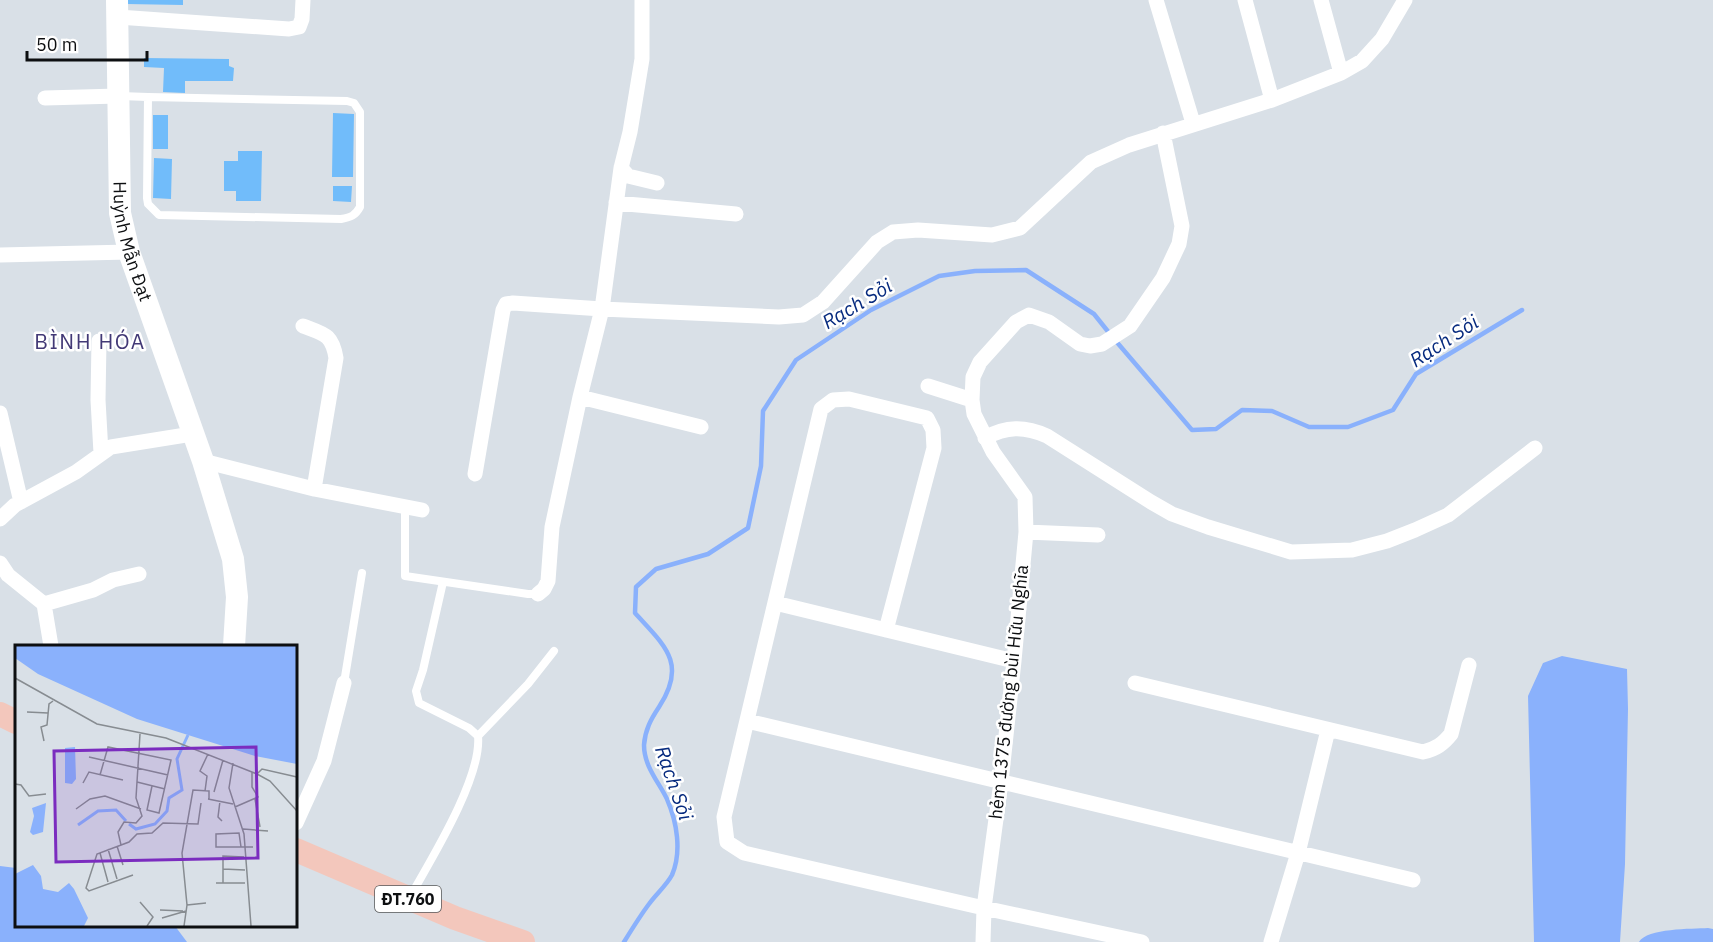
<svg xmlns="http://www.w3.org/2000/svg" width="1713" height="942" font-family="'IBM Plex Sans',sans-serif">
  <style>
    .water { fill: #8ab1fc }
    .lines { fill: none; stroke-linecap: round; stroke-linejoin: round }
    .stream { stroke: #8ab1fc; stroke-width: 4.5 }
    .building { fill: #71bcfa }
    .lane { stroke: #fff; stroke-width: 8 }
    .street { stroke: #fff; stroke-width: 15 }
    .secondary { stroke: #fff; stroke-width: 22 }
    .primary { stroke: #f3c7bc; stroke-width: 24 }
    .labels { text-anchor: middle; stroke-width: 5; stroke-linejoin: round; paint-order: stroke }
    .shield { fill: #fff; stroke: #565758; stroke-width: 1.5 }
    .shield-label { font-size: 16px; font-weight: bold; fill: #0d0f11 }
    .street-label { font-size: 18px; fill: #0d0f11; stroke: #fff }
    .water-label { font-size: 20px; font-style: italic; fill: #062a7e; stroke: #fff }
    .quarter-label { font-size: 21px; letter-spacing: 1.5px; fill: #423976; stroke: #fff }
    .inset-river { fill: none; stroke: #8ab1fc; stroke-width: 3 }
    .inset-road { fill: none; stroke: #878c91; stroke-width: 1.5 }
    .view { fill: #7b2cbf; fill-opacity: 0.15; stroke: #7b2cbf; stroke-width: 3 }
    .inset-edge { fill: none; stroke: #0d0f11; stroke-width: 3 }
  </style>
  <rect width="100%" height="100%" fill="#d9e0e7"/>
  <path class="water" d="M1562 656 1627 669 1628 709 1625 864 1620 942H1534L1528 696 1543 663Z
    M0 866 16 868V926H128L136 928 138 926H175L187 942H0Z
    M1708 928 1713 929V942H1639C1647 928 1692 929 1708 928Z"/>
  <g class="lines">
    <path class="stream" d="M1115 340 1192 430 1216 429 1242 410 1272 411 1309 427H1348L1393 410 1416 374 1522 310
      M624 942C632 929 640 916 649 904 656 894 666 886 672 875 682 852 677 822 667 799 658 781 644 766 644 745 645 730 651 719 659 707 688 663 664 645 635 613L636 587 656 569 708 554 748 528 761 466 763 411 796 360 871 310 939 276 975 271 1026 270 1094 314 1110 334"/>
  </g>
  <path class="building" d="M126 0H183V5L126 4Z
    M144 58 229 59V66L234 68 233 81H185V93L163 92 164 68 144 67Z
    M333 113 354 114 353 177H332Z
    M153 115H168V149H153Z
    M238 151H262L261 201H236V191H224V161H238Z
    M154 158 172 159 171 199 153 198Z
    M333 186H352L351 202 333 201Z"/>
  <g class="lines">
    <path class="lane" d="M120 96 148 97 347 101 354 103 360 112V207C355 216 351 217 341 219L159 215 148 204 147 198 148 97
      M405 507V576L528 594H538
      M344 683 362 573
      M478 736 528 684 554 651
      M411 895C432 858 482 777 478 736L469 728 419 703 416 691 423 670 443 582"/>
    <path class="street" d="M1156 0 1193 123
      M1245 0 1272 100
      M1321 0 1341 73
      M118 17 289 29 299 27 302 19 303 0
      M45 98 118 96
      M621 168 628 176 657 183
      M616 203 736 214
      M0 255 129 252
      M303 326C324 334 332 334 336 358L314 489
      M99 341 98 400 101 453
      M928 386 972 400
      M580 397 701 427
      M0 413 21 502
      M985 438C1006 426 1025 426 1047 436L1151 502 1172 514 1208 527 1291 552 1352 550 1387 541 1415 530 1448 515 1535 448
      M203 461 314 489 422 510
      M475 474 503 310 506 304 513 303 602 309 779 317 803 315 823 302 877 242 893 232 918 230 992 235 1020 228 1091 162 1129 145 1272 100 1341 73 1362 61 1382 39 1405 0
      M0 519 15 505 76 472 111 447 192 434
      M1026 532 1098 535
      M0 563 8 575 44 604 51 646
      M538 594 544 589 548 581 552 527 580 397 602 309 621 168 630 132 642 59V0
      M775 603 1014 661
      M44 604 93 590 113 580 139 574
      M886 630 934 448 933 430 927 418 849 399 833 400 821 409 724 817 727 842 744 853 984 908 1142 942
      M1135 683 1423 752C1436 749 1443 744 1451 734L1469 665
      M747 721 1413 880
      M296 823 324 761 344 683
      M983 942 984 908 1001 782 1014 661 1026 532 1025 497 993 452 974 414 972 400 973 377 980 362 1016 322 1029 315 1049 322 1080 344 1090 346 1102 344 1130 326 1163 278 1179 244 1182 226 1163 133
      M1271 942 1298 853 1328 730"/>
    <path class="secondary" id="s1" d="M117 0 120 213 129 252 203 461 233 559 237 597 234 646"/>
    <path class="primary" d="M0 714 16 722
      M296 850 455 918 523 942"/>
  </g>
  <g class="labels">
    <rect class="shield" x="375" y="886" width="66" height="26" rx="4.5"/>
    <g class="shield-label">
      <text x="408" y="905">ĐT.760</text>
    </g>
    <g class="street-label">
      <text dy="6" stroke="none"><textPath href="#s1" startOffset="243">Huỳnh Mẫn Đạt</textPath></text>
      <text transform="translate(1009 692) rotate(-84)" y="6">hẻm 1375 đường bùi Hữu Nghĩa</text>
    </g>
    <g class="water-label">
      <text transform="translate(857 304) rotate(-31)" y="7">Rạch Sỏi</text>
      <text transform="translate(1444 341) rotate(-33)" y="7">Rạch Sỏi</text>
      <text transform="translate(674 783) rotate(71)" y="7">Rạch Sỏi</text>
    </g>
    <g class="quarter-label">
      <text x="90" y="349">BÌNH HÓA</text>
    </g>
  </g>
  <g transform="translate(15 645)">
    <rect width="282" height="282" fill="#d9e0e7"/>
    <path d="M0 1H282V119L240 111 122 74 23 29 0 13ZM60 102 61 134 57 139 50 138V103ZM31 158 28 187 18 190 15 187 19 171 17 163ZM18 220 26 231 28 244 43 247 54 238 59 244 73 273 69 281H0V229Z" fill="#8ab1fc"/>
    <path class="inset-river" d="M114 179 121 184 140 179 152 166 154 153 167 145 162 114 173 90M63 180 83 166 101 165 111 176"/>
    <path class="inset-road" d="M0 33 82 79 151 93 242 129 255 136 282 166M12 67 33 68M29 96 26 82 32 80 34 59 38 56M74 112 153 130M218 118 214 143 229 189 236 281M242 129 247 124 282 132M85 130 93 102 156 115 144 168 132 165 137 141M122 137 150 144M68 138 74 127 108 135M0 139 6 140 14 151 31 149M190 146 192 131 185 126 193 109M199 147 208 115M193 154 218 159M240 154 245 182M205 156 203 172 207 176M220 162 243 152 237 142V127M61 164 75 154 90 151 126 164M228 184 253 186M106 200 103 187 109 177 121 178 127 171 121 153 125 89M102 201 108 220M226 202 224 188 201 189V202H238M93 204 102 234M85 208 93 237M208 224 230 225M118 230 74 246 71 243 82 209 114 197 122 189 137 188 148 178 183 179 186 158M201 238H230M208 238V211L229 212M125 257 138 272 132 281M172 260 191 258M145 265 168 266M147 273 171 266M169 281 172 260 167 208 178 145 194 146V154"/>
    <path class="view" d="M241 102 243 213 41 217 39 106Z"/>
    <rect width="282" height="282" class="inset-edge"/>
  </g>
  <path d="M27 51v9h120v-9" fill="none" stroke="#0d0f11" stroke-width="3"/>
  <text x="36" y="51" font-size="18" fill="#0d0f11" stroke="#ffffff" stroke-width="4.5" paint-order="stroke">50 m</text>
</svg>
